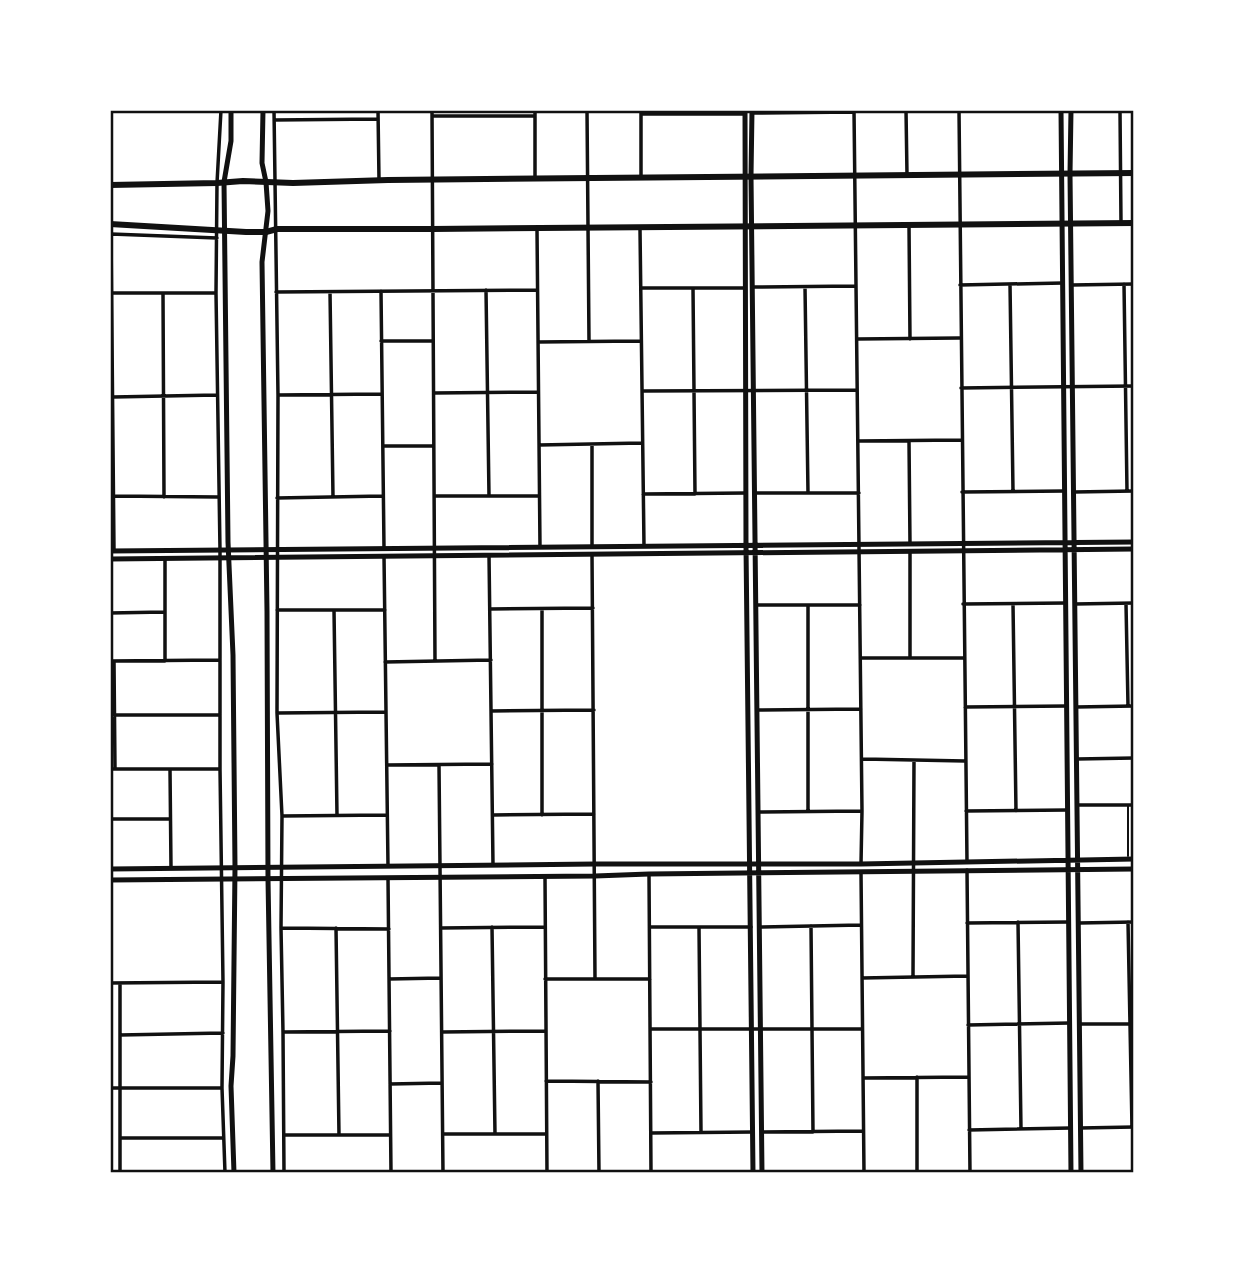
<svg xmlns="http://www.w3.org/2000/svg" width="1244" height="1283" font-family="Roboto,sans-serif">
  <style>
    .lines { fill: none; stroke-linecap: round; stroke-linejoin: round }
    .service { stroke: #111; stroke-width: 2 }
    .minor { stroke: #111; stroke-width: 3.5 }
    .tertiary { stroke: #111; stroke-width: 5 }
    .secondary { stroke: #111; stroke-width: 5 }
    .primary { stroke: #111; stroke-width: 6 }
    .neatline { fill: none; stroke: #111; stroke-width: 2.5 }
  </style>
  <rect width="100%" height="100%" fill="#fff"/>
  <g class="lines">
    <path class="service" d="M1128 806V856"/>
    <path class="minor" d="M221 110 217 183 216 293 220 550V769L223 982 222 1088 225 1173
      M274 110 278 395 277 713 282 816 281 928 283 1032 284 1173
      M378 110 379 180
      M432 110 435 661
      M587 110 589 341
      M641 110V177
      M854 110 862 811 861 864
      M906 110 907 175
      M959 110 967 862
      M1120 110 1121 223
      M752 113 854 112
      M641 114H745
      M432 116H535
      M274 120 378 119
      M535 178V110
      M909 225 910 339
      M537 229 540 547
      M640 229 644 546
      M111 234 114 550
      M111 234 217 238
      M1010 284 1013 491
      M1124 284 1127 491
      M960 285 1063 283
      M1072 285 1134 284
      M753 287 856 286
      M805 287 808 493
      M641 288H745
      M693 288 695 494
      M486 290 489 496
      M381 291 384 548
      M276 292 536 290
      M330 292 333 497
      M112 293H216
      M163 293 164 497
      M857 339 959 338
      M381 341H433
      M538 342 640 341
      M961 388 1134 386
      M642 391 857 390
      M434 393 538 392
      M278 395 382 394
      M113 397 217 395
      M858 441 961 440
      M909 441 910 544
      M592 444V547
      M539 445 642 443
      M383 446H433
      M962 492 1065 491
      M1074 492 1134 491
      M756 493H859
      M643 494 746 493
      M113 496 218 497
      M434 496H539
      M277 498 383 496
      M592 554 595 979
      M489 555 493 865
      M384 556 388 866
      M165 559V661
      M963 604 1066 603
      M1013 604 1016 811
      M1075 604 1134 603
      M1126 604 1128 706
      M757 605H860
      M808 605V812
      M490 609 593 608
      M542 609V815
      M277 610H385
      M334 610 337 815
      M110 613 164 612
      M861 658H964
      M910 658V552
      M110 661 220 660
      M114 661 115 769
      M385 662 491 660
      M965 707 1067 706
      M1076 707 1134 706
      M757 710 861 709
      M491 711 594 710
      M277 713 386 712
      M114 715H220
      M863 759 965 761
      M1077 759 1134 758
      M387 765 492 764
      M439 765 443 1173
      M110 769H220
      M170 769 171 868
      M1077 805H1134
      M966 811 1068 810
      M759 812 862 811
      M493 815 594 814
      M282 816 387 815
      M110 819H170
      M967 870 970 1173
      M861 872 864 1173
      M649 874 651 1173
      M545 877 547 1173
      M388 878 391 1173
      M1018 922 1021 1129
      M1128 922 1132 1127
      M967 923 1069 922
      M1079 923 1134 922
      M811 926 813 1132
      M492 927 495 1134
      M650 927H751
      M699 927 701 1132
      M759 927 861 925
      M281 928 389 929
      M336 928 339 1135
      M441 928 545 927
      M913 977 914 760
      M862 978 968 976
      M389 979 441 978
      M545 979H650
      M110 983 223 982
      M1080 1024H1134
      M968 1025 1070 1023
      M651 1029H862
      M283 1032 390 1031
      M442 1032 546 1031
      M120 1035 223 1033
      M917 1077V1173
      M863 1078 969 1077
      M546 1081 651 1082
      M598 1081 599 1173
      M390 1084 442 1083
      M110 1088H222
      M1080 1128 1134 1127
      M969 1130 1071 1128
      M762 1132 863 1131
      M651 1133 753 1132
      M443 1134H546
      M284 1135H390
      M120 1138H223
      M120 1173V983"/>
    <path class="tertiary" d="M745 110 746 546 753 1173
      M752 110 751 176 762 1173
      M1061 110 1071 1173
      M1071 110 1070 174 1081 1173
      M110 551 1134 542
      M110 559 1134 549
      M110 869 595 864H861L1134 859
      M110 880 595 876 649 874 1134 869"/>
    <path class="secondary" d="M231 110V141L224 182 228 542 233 655 235 867 233 1056 231 1086 234 1173
      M263 110 262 163 266 182 268 211 262 262 267 611 268 879 273 1173"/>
    <path class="primary" d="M110 185 217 183 243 181 293 183 388 180 1134 173
      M110 224 246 232H266L277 229H432L1134 223"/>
  </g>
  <rect width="1244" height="1283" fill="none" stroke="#ffffff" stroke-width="224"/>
  <rect x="112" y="112" width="1020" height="1059" class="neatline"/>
</svg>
